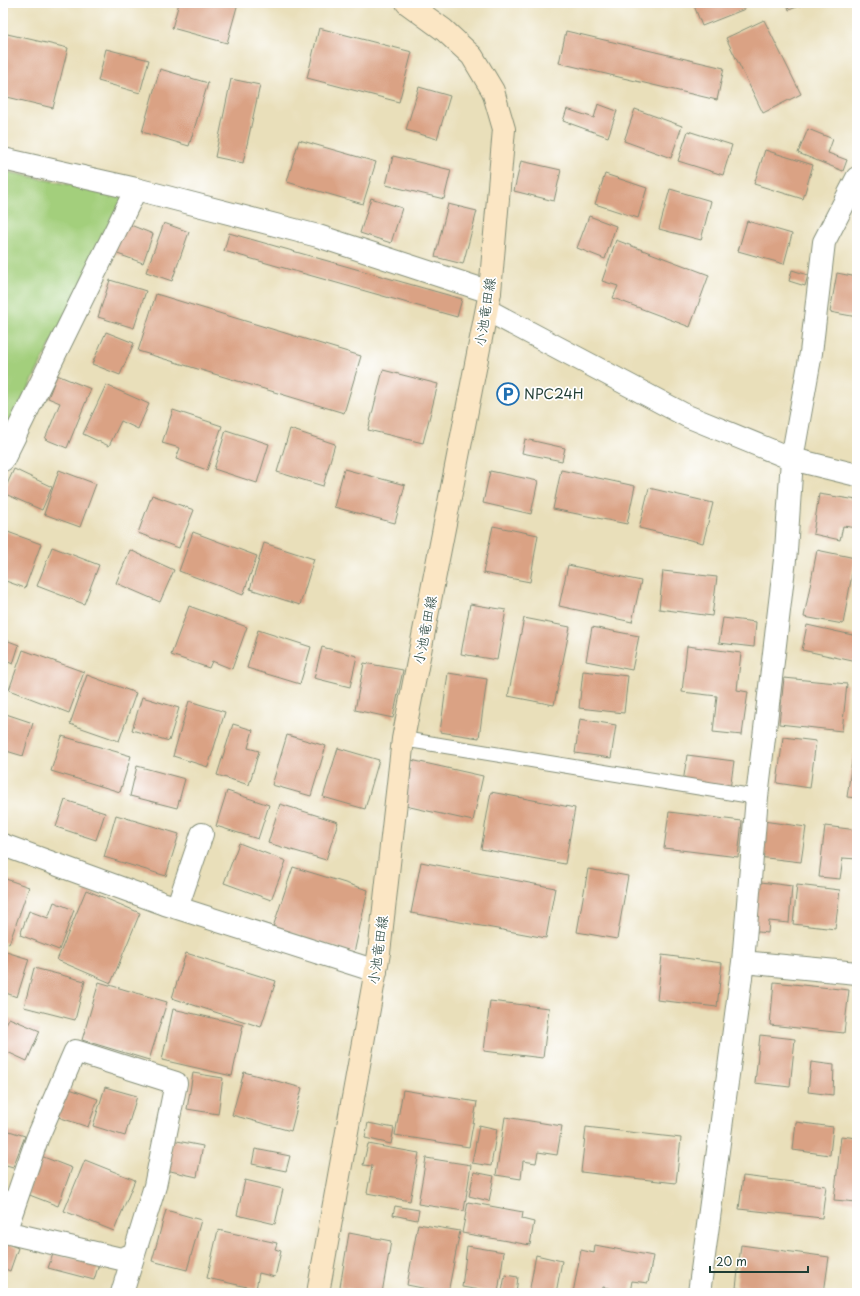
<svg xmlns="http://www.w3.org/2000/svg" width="860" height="1296" font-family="'Playpen Sans','Klee One',sans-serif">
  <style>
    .green { fill: #a3cf7c; stroke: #618658 }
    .building { fill: #daa284 }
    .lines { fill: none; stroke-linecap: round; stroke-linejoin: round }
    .service-casing { stroke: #848e77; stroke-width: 16 }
    .minor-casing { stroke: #848e77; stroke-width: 24 }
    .secondary-casing { stroke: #848e77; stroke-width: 24 }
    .service { stroke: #fff; stroke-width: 14 }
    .minor { stroke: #fff; stroke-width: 22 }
    .secondary { stroke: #fbe6c4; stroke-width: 22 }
    .labels { text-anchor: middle; stroke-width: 3.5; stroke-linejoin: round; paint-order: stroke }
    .street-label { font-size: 14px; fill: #1f3d34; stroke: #fff }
    .poi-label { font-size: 14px; fill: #1f3d34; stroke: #fff; text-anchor: start }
  </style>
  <rect width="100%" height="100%" fill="#fff"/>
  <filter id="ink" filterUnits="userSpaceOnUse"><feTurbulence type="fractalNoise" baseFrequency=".025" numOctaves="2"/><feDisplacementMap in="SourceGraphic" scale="8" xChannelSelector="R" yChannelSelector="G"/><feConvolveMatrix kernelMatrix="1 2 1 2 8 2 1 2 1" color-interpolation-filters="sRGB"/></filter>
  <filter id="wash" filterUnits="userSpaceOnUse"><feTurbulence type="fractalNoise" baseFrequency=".012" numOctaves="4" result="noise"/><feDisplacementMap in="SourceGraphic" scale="16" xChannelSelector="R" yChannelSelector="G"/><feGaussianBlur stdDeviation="0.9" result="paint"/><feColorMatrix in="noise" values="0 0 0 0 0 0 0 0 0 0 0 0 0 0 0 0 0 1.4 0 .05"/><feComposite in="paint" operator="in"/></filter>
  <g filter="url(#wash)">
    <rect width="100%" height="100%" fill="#e9dfba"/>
    <path class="green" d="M3 171 125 196 3 439Z"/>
    <g id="blocks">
      <path class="building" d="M179 3H238L227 43 172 28Z
        M693 3H743L745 9 702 26Z
        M787 3H807L789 10Z
        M764 20 801 94 763 113 726 38Z
        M319 28 412 52 399 102 307 78Z
        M566 31 724 68 717 100 559 63Z
        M3 33 68 48 53 108 3 96Z
        M106 49 149 60 140 93 98 81Z
        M160 69 208 83 189 146 142 132Z
        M231 79 260 85 243 163 215 157Z
        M419 87 450 96 437 139 406 130Z
        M598 104 617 111 608 137 563 121 567 109 594 118Z
        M635 109 682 126 671 158 624 141Z
        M808 129 833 139 828 153 847 160 843 171 798 153Z
        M688 131 732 145 723 175 678 161Z
        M299 140 376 162 363 204 287 182Z
        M765 150 813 165 803 199 754 184Z
        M393 156 451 170 444 199 386 185Z
        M521 161 561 170 554 201 514 191Z
        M605 174 647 188 638 218 595 204Z
        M670 189 711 201 701 240 659 229Z
        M371 198 402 208 391 243 360 233Z
        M448 204 477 211 463 264 435 257Z
        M589 216 616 226 605 259 577 248Z
        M747 221 792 234 784 264 738 251Z
        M123 222 153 234 143 263 112 252Z
        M164 223 189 232 172 281 146 272Z
        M229 233 462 299 457 317 224 251Z
        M616 240 709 275 690 327 613 298 618 286 602 281Z
        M792 270 808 275 805 286 789 281Z
        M837 273 857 277V317L830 312Z
        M110 280 146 291 134 328 98 317Z
        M156 294 361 356 344 413 138 351Z
        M106 332 134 343 120 375 92 364Z
        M383 370 438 384 423 443 368 430Z
        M57 375 91 389 67 448 45 439 60 403 48 398Z
        M106 385 149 404 138 429 121 421 109 446 83 434Z
        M173 410 222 426 207 470 176 459 180 448 162 443Z
        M290 429 335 444 323 486 277 472Z
        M226 430 269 444 257 483 214 469Z
        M525 439 565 448 562 461 522 453Z
        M14 469 52 487 42 510 3 493Z
        M344 469 405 485 395 523 334 507Z
        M59 470 96 484 80 527 44 514Z
        M561 470 635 486 627 524 553 509Z
        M490 471 538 481 531 514 483 503Z
        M649 488 713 503 703 543 639 528Z
        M819 494 857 500V528L843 526 840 540 813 534Z
        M152 495 194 510 179 548 138 533Z
        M493 526 538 535 530 582 483 573Z
        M5 531 41 544 25 588 3 580V535Z
        M193 532 257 556 243 595 179 571Z
        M264 543 314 559 300 605 250 589Z
        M52 547 99 565 84 604 37 586Z
        M130 550 174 570 160 602 116 583Z
        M817 550 855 558 843 624 804 617Z
        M568 565 641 581 632 622 559 606Z
        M663 571 717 577 712 616 659 609Z
        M470 604 506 610 497 660 461 654Z
        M189 606 247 627 232 669 212 661 209 668 171 655Z
        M524 618 570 627 554 705 508 696Z
        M723 618 756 622 754 647 719 643Z
        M807 625 857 636V662L802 650Z
        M592 627 639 636 632 670 586 661Z
        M258 630 311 647 300 684 247 668Z
        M6 640 19 645 13 664 3 660V648Z
        M687 646 741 653 737 690 748 692 742 735 713 732 717 696 682 692Z
        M322 647 357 656 350 687 314 678Z
        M23 650 84 672 69 713 9 690Z
        M364 663 403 670 393 718 355 710Z
        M583 671 628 676 624 713 579 708Z
        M448 673 487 679 479 738 440 732Z
        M87 675 136 693 119 741 70 724Z
        M784 678 847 684 842 731 779 724Z
        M142 697 179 708 169 741 132 730Z
        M189 701 225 712 208 767 173 756Z
        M3 713 33 723 23 756 3 750Z
        M580 719 616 725 611 758 575 753Z
        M233 724 253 730 248 748 259 751 249 785 217 775Z
        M287 735 326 746 311 796 272 785Z
        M62 736 131 756 120 792 51 771Z
        M783 737 816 741 810 788 777 783Z
        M338 748 379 760 365 809 323 797Z
        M687 755 734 761 730 789 683 783Z
        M853 755H857V798L847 797Z
        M411 760 483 776 473 821 401 805Z
        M137 766 185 779 177 808 130 796Z
        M227 791 269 805 258 839 216 826Z
        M491 792 575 808 565 864 481 849Z
        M65 800 105 813 96 840 56 827Z
        M280 804 338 822 326 860 268 843Z
        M669 812 742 821 738 857 664 848Z
        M116 815 179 834 166 876 104 857Z
        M763 821 806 827 801 862 758 857Z
        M825 826 857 830V859L843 858 840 879 819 877Z
        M239 843 286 861 271 900 224 883Z
        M421 862 555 888 546 938 411 913Z
        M293 867 368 890 354 953 273 927Z
        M588 869 628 876 617 939 577 932Z
        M3 878 29 887 9 944 3 942Z
        M753 881 792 886 789 923 769 921 768 933 749 931Z
        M797 885 840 890 835 929 793 924Z
        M86 890 140 913 111 983 57 960Z
        M54 902 74 910 59 950 20 935 29 911 48 918Z
        M3 951 29 959 17 997 3 992Z
        M186 953 276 981 261 1027 172 998Z
        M662 955 722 963 717 1007 657 1000Z
        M34 968 85 981 75 1020 24 1007Z
        M99 982 167 1002 149 1060 82 1040Z
        M774 982 849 990 844 1033 770 1025Z
        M490 1001 549 1008 543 1058 484 1051Z
        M173 1009 243 1025 232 1076 162 1060Z
        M9 1018 40 1031 27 1061 3 1050V1030Z
        M760 1035 795 1039 790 1087 755 1083Z
        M811 1062 834 1065 833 1095 808 1092Z
        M244 1072 302 1088 291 1131 232 1115Z
        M193 1073 223 1078 218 1114 187 1109Z
        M64 1087 98 1099 88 1127 55 1116Z
        M105 1087 137 1096 125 1136 93 1126Z
        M403 1090 477 1102 469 1147 395 1135Z
        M505 1117 562 1126 557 1155 538 1152 536 1163 523 1161 521 1179 496 1175Z
        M796 1122 833 1127 830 1155 793 1150Z
        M368 1123 394 1128 391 1144 365 1138Z
        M479 1125 497 1129 491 1166 472 1163Z
        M586 1127 681 1138 676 1183 581 1172Z
        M3 1129 25 1136 13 1167 3 1164Z
        M841 1136 857 1138V1202L834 1200Z
        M172 1140 203 1146 197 1177 166 1170Z
        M368 1144 419 1153 410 1201 367 1193 372 1166 363 1165Z
        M255 1149 290 1156 286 1171 252 1164Z
        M41 1156 72 1168 58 1206 27 1194Z
        M426 1158 471 1165 464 1211 418 1204Z
        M85 1160 135 1180 114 1231 64 1211Z
        M474 1172 494 1176 489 1201 469 1196Z
        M743 1176 826 1186 822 1218 739 1209Z
        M245 1180 283 1189 275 1224 237 1215Z
        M468 1202 523 1212 522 1219 534 1222 530 1245 462 1233Z
        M395 1206 419 1210 417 1220 393 1215Z
        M166 1210 201 1220 187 1270 152 1261Z
        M418 1224 460 1231 448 1293 407 1285Z
        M218 1230 277 1243 275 1249 281 1251 275 1277 259 1273 256 1289 207 1278Z
        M349 1233 391 1241 382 1293H371L340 1287Z
        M3 1242 18 1248 10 1271 3 1268Z
        M595 1245 653 1256 648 1283 632 1281 630 1292 603 1287 602 1293H573L581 1250 594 1253Z
        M741 1245 829 1257 824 1293H779L736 1288Z
        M467 1246 504 1252 498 1293 462 1287Z
        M53 1254 99 1264 94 1280 48 1268Z
        M536 1255 562 1261 556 1293H529Z
        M505 1275 518 1277 516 1293 502 1292Z"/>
    </g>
  </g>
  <g filter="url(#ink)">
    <use href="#blocks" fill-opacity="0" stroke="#848e77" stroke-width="1"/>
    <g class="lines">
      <g class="service-casing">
        <path id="service" d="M403 739 757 797"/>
      </g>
      <g class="minor-casing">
        <path id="minor" d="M3 159 136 189 318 236 490 292
          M857 178 824 242 811 353 792 459 786 551 757 797 743 962 857 973
          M487 310 687 416 792 459 857 475
          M3 460 136 189
          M3 845 165 904 376 971
          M177 908 202 834
          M122 1293 155 1186 176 1083 75 1051 37 1139 5 1232 121 1259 134 1254
          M699 1293 743 962"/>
      </g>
      <g class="secondary-casing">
        <path id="secondary" d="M318 1293 379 953 403 739 490 292 504 129 493 91 472 56 444 30 407 3"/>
      </g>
      <use href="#service" class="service"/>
      <use href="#minor" class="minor"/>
      <use href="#secondary" class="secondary"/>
    </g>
  </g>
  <defs>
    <g id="parking-ring" transform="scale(1.15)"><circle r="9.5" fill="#fff" stroke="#1f6fb2" stroke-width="1.5"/><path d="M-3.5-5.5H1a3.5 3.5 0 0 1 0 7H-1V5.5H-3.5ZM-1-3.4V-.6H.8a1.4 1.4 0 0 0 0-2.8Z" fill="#1f6fb2"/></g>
  </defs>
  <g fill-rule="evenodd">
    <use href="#parking-ring" x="508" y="394"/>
  </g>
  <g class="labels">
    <g class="street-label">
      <text transform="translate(485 312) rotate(-81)" y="5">小池竜田線</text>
      <text transform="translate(425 630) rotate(-79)" y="5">小池竜田線</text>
      <text transform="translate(378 950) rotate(-82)" y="5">小池竜田線</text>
    </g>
    <g class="poi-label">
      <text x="524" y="399">NPC24H</text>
    </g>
  </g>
  <rect width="860" height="1296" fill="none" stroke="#fff" stroke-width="16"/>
  <path d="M710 1266v6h98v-6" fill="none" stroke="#1f3d34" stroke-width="2"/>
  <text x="716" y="1266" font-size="12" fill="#1f3d34" stroke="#ffffff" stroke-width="3" paint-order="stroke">20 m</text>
</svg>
